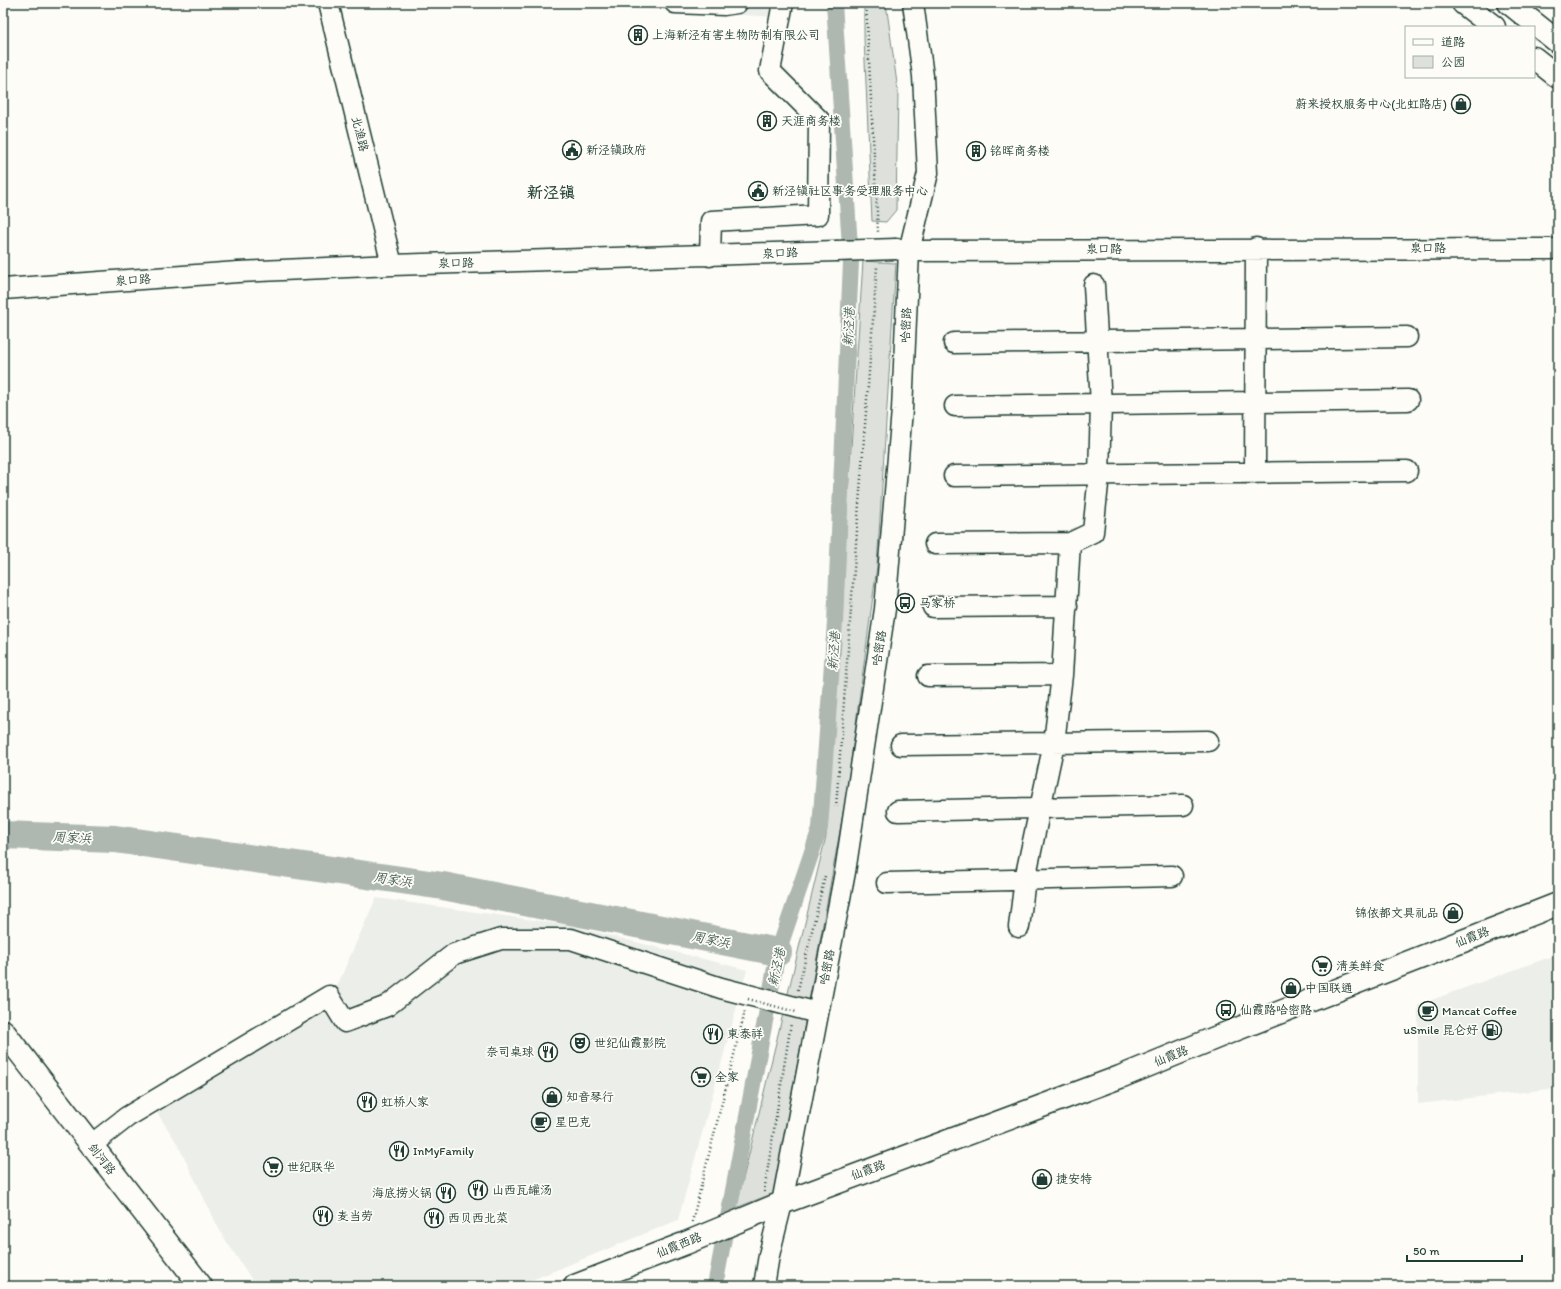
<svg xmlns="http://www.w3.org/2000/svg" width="1561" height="1289" font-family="Itim,'LXGW WenKai TC',sans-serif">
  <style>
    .built { fill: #eceee9 }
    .green { fill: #dde0db; stroke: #7e8e88 }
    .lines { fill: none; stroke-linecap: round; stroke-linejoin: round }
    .canal { stroke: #aeb8b1; stroke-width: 16 }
    .river { stroke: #aeb8b1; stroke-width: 28 }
    .minor-casing { stroke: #1f3d34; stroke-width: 23 }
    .major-casing { stroke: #1f3d34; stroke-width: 25 }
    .highway-casing { stroke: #1f3d34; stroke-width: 25 }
    .path { stroke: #1f3d34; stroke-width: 2.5; stroke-dasharray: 1 3; stroke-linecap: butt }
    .minor { stroke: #fdfcf7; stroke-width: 20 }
    .major { stroke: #fdfcf7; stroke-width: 22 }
    .highway { stroke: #fdfcf7; stroke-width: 22 }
    .minor-bridge-casing { stroke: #1f3d34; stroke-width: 23; stroke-linecap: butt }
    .path-bridge { stroke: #1f3d34; stroke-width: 2.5; stroke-dasharray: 1 3; stroke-linecap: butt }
    .minor-bridge { stroke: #fdfcf7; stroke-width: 20 }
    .labels { text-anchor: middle; stroke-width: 3.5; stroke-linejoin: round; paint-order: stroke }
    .poi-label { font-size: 12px; fill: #1f3d34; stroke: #fdfcf7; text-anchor: start }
    .street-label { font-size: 12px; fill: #1f3d34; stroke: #fdfcf7 }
    .water-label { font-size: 13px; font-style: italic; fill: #435c53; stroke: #fdfcf7 }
    .district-label { font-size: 16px; font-weight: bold; fill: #1f3d34; stroke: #fdfcf7 }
  </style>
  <rect width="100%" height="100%" fill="#fdfcf7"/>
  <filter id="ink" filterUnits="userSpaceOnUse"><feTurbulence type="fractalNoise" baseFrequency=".025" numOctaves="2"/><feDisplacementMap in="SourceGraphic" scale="8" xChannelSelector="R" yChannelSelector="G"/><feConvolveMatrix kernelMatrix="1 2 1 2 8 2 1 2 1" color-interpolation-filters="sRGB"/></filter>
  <g filter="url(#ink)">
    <path class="built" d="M593 3H780L776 17 593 6Z
      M376 898 568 925 747 970 678 1220 517 1286H256L221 1233 177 1143 146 1096 337 986Z
      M1558 954V1088L1418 1104V1005Z"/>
    <path class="green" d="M864 3H886L898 91 896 210 886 222 872 221 864 38Z
      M863 261 896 263 877 566 846 798 774 1193 736 1208 826 836Z"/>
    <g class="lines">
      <path class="canal" d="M715 1286 778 952 820 828 835 622 851 262 834 3"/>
      <path class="river" d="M3 835 115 839 443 886 778 952"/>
      <g class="minor-casing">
        <path id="minor" d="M328 3 392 265
          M675 3 724 5 737 3
          M896 249 909 251 1558 249
          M710 256 711 221 818 215 819 120 770 71 783 3
          M3 289 238 272 392 265 836 251
          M954 343 1407 337
          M955 406 1408 400
          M1255 473 1256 248
          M954 476 1407 471
          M935 544 1070 543
          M933 607 1067 606
          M928 676 1062 675
          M901 745 1208 741
          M898 811 1183 805
          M887 883 1172 876
          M1019 927 1025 879 1054 743 1062 675 1070 543 1093 532 1099 475 1101 404 1094 285
          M91 1145 127 1117 329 996 345 1022 387 1006 454 954 501 939H571L721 988 818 1013
          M764 1286 769 1255 782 1203 845 872 885 609 902 410 909 251 928 173 923 76 913 3"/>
      </g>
      <g class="major-casing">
        <path id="major" d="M1463 3 1494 27
          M1534 58 1558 77
          M3 1031 201 1286
          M575 1286 686 1243 782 1203 1120 1077 1232 1031 1558 904"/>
      </g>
      <g class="highway-casing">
        <path id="highway" d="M1509 3 1558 42"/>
      </g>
      <path class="path" d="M866 3 878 232
        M836 807 877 267
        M798 990 825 876
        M764 1192 791 1023
        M692 1222 745 1011"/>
      <use href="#minor" class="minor"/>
      <use href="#major" class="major"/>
      <use href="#highway" class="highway"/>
      <g class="minor-bridge-casing">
        <path id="minor-bridge" d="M836 251 896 249"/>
      </g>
      <path class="path-bridge" d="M748 999 796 1012"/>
      <use href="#minor-bridge" class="minor-bridge"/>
    </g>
  </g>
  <defs>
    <g id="building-ring" transform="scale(1)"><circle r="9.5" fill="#fdfcf7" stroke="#1f3d34" stroke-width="1.5"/><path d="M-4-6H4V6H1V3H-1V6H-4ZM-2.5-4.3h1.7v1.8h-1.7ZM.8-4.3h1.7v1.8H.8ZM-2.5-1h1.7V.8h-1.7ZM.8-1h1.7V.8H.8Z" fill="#1f3d34"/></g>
    <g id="shop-ring" transform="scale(1)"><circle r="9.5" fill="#fdfcf7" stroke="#1f3d34" stroke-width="1.5"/><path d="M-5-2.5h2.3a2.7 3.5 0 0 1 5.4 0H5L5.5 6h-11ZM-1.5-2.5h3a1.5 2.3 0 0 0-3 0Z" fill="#1f3d34"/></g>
    <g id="civic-ring" transform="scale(1)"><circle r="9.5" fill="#fdfcf7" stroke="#1f3d34" stroke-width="1.5"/><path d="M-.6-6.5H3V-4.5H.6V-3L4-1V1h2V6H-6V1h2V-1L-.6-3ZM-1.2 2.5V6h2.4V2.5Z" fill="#1f3d34"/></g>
    <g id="bus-ring" transform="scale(1)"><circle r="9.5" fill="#fdfcf7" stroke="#1f3d34" stroke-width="1.5"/><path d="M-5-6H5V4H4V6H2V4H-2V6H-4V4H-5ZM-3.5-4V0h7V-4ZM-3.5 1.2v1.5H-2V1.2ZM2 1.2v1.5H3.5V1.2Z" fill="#1f3d34"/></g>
    <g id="supermarket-ring" transform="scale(1)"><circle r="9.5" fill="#fdfcf7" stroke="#1f3d34" stroke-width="1.5"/><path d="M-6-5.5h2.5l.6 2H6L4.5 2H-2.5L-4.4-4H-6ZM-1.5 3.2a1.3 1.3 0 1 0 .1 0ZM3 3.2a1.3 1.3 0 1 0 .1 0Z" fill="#1f3d34"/></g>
    <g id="cafe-ring" transform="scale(1)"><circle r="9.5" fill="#fdfcf7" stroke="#1f3d34" stroke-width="1.5"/><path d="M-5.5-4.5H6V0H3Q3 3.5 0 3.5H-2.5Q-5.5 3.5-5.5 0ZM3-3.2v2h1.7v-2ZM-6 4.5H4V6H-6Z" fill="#1f3d34"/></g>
    <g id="fuel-ring" transform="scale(1)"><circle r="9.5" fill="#fdfcf7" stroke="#1f3d34" stroke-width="1.5"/><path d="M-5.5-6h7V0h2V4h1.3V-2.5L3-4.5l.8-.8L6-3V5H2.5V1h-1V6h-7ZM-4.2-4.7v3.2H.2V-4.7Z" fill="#1f3d34"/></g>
    <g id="restaurant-ring" transform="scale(1)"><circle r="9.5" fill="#fdfcf7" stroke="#1f3d34" stroke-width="1.5"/><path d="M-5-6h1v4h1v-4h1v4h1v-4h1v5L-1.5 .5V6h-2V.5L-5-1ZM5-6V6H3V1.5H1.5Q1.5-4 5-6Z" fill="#1f3d34"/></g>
    <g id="theatre-ring" transform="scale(1)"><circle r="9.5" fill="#fdfcf7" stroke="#1f3d34" stroke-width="1.5"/><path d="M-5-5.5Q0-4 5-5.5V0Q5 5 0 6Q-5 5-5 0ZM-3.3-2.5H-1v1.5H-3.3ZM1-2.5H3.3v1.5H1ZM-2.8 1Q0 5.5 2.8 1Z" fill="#1f3d34"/></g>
  </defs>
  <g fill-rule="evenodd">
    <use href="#building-ring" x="638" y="35"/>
    <use href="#shop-ring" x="1461" y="104"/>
    <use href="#building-ring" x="767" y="121"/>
    <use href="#civic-ring" x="572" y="150"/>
    <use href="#building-ring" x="976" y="151"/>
    <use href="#civic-ring" x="758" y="191"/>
    <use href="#bus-ring" x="905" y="603"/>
    <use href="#shop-ring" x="1453" y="913"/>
    <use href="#supermarket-ring" x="1322" y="966"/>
    <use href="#shop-ring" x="1291" y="988"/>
    <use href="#bus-ring" x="1226" y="1010"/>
    <use href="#cafe-ring" x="1428" y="1011"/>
    <use href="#fuel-ring" x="1492" y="1030"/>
    <use href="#restaurant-ring" x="713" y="1034"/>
    <use href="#theatre-ring" x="580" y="1043"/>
    <use href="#restaurant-ring" x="548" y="1052"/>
    <use href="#supermarket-ring" x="701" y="1077"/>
    <use href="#shop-ring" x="552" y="1097"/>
    <use href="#restaurant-ring" x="367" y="1102"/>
    <use href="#cafe-ring" x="541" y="1122"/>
    <use href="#restaurant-ring" x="399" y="1151"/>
    <use href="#supermarket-ring" x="273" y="1167"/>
    <use href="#shop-ring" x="1042" y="1179"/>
    <use href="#restaurant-ring" x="478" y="1190"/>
    <use href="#restaurant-ring" x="446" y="1193"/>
    <use href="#restaurant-ring" x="323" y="1216"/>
    <use href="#restaurant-ring" x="434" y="1218"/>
  </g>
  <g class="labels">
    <g class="poi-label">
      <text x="652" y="39">上海新泾有害生物防制有限公司</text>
      <text x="1447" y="108" text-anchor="end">蔚来授权服务中心(北虹路店)</text>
      <text x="781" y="125">天涯商务楼</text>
      <text x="586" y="154">新泾镇政府</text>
      <text x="990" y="155">铭晖商务楼</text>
      <text x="772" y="195">新泾镇社区事务受理服务中心</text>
      <text x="919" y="607">马家桥</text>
      <text x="1439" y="917" text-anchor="end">锦依都文具礼品</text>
      <text x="1336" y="970">清美鲜食</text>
      <text x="1305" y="992">中国联通</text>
      <text x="1240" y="1014">仙霞路哈密路</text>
      <text x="1442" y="1015">Mancat Coffee</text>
      <text x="1478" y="1034" text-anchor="end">uSmile 昆仑好</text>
      <text x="727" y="1038">東泰祥</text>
      <text x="594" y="1047">世纪仙霞影院</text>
      <text x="534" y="1056" text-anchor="end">奈司桌球</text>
      <text x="715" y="1081">全家</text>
      <text x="566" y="1101">知音琴行</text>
      <text x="381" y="1106">虹桥人家</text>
      <text x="555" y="1126">星巴克</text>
      <text x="413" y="1155">InMyFamily</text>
      <text x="287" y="1171">世纪联华</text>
      <text x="1056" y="1183">捷安特</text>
      <text x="492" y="1194">山西瓦罐汤</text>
      <text x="432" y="1197" text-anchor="end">海底捞火锅</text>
      <text x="337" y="1220">麦当劳</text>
      <text x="448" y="1222">西贝西北菜</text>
    </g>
    <g class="street-label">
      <text transform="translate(360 134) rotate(76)" y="4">北渔路</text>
      <text x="1428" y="252">泉口路</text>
      <text x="1104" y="253">泉口路</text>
      <text transform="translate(780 253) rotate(-2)" y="4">泉口路</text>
      <text transform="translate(456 263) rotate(-1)" y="4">泉口路</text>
      <text transform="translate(133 280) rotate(-4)" y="4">泉口路</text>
      <text transform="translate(906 325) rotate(-88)" y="4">哈密路</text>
      <text transform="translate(879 648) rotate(-81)" y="4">哈密路</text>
      <text transform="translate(1472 937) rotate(-21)" y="4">仙霞路</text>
      <text transform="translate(827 967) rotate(-79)" y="4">哈密路</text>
      <text transform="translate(1171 1056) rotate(-22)" y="4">仙霞路</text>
      <text transform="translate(102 1159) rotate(52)" y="4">剑河路</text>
      <text transform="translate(868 1170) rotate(-20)" y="4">仙霞路</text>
      <text transform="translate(679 1245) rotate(-22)" y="4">仙霞西路</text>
    </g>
    <g class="water-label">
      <text transform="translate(848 327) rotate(-87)" y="5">新泾港</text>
      <text transform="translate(833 651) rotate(-86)" y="5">新泾港</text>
      <text transform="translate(72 837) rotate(2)" y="5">周家浜</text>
      <text transform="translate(393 879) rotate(8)" y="5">周家浜</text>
      <text transform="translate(711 939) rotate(11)" y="5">周家浜</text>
      <text transform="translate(776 967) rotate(-78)" y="5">新泾港</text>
    </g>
    <g class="district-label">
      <text x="551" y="198">新泾镇</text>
    </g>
  </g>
  <rect width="1561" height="1289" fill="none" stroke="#fdfcf7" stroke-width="16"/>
  <rect x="8" y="8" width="1545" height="1273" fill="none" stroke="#1f3d34" stroke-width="1.5" filter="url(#ink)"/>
  <rect x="1405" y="26" width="130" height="52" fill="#fdfcf7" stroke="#a4b0a9"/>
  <rect x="1413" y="39" width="20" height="6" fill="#fdfcf7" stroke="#a4b0a9"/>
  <text x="1441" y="46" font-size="12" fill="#1f3d34">道路</text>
  <rect x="1413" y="56" width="20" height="12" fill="#dde0db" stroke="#a4b0a9"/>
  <text x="1441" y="66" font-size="12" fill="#1f3d34">公园</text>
  <path d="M1407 1255v6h115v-6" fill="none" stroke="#1f3d34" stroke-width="2"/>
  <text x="1413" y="1255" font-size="12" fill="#1f3d34" stroke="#fdfcf7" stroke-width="3" paint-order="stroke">50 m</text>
</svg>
